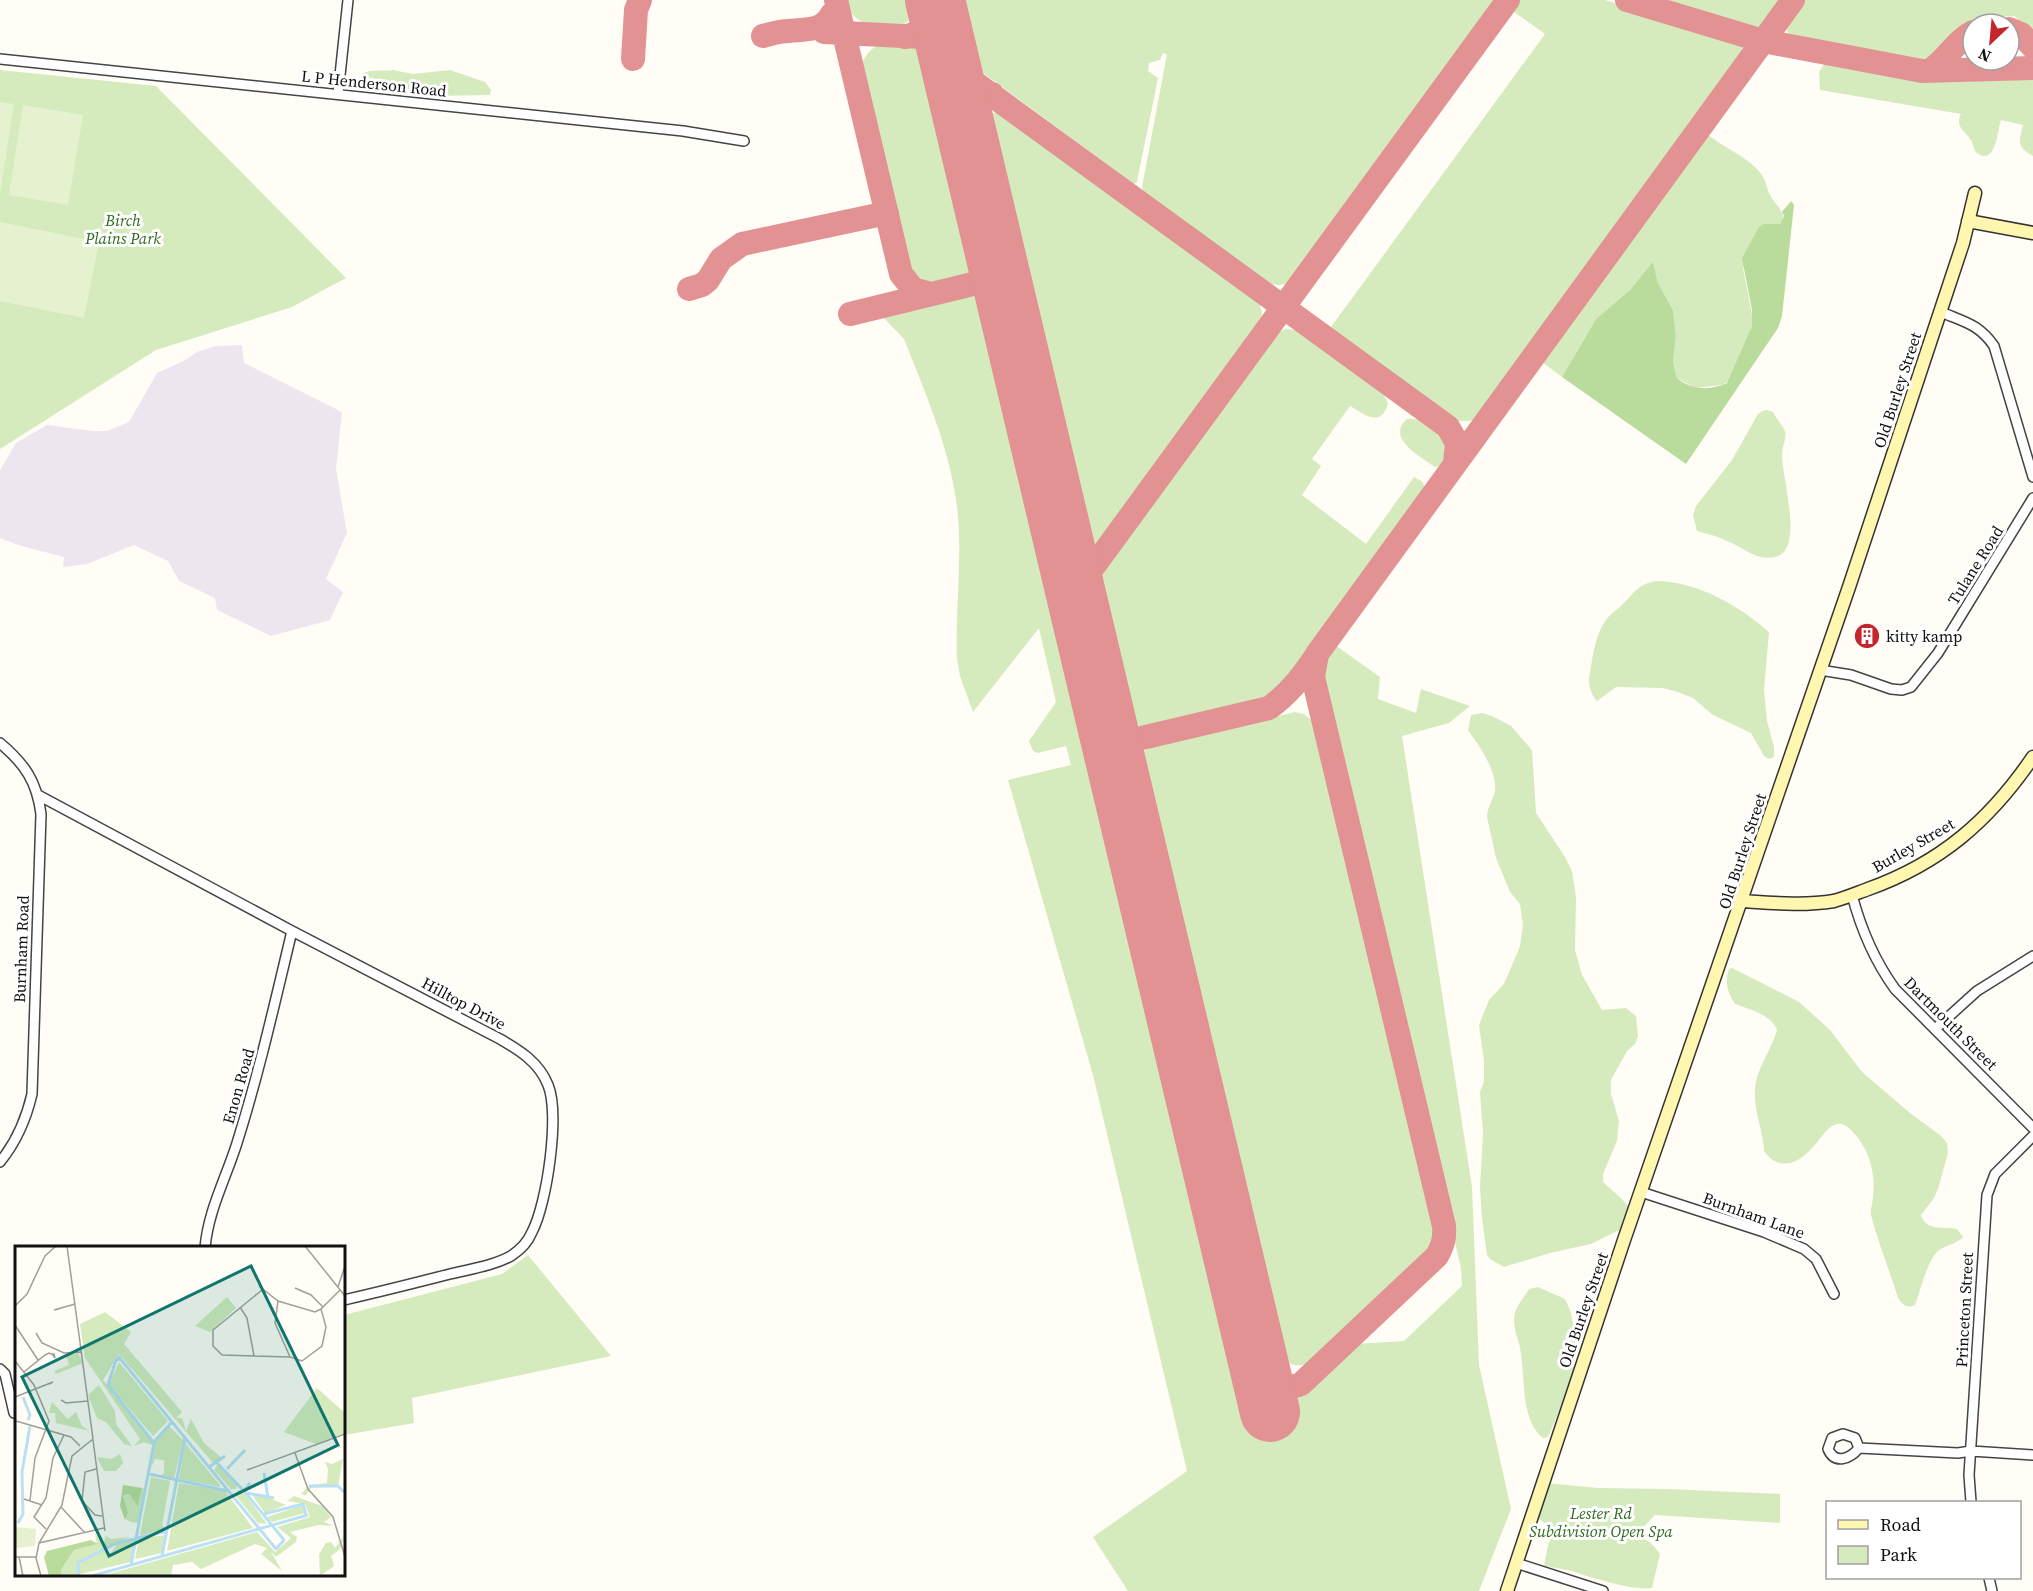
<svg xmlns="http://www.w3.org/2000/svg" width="2033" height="1591" font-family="'Source Serif 4',serif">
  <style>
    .industrial { fill: #eee6ef }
    .green { fill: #d5ebbd }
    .forest { fill: #b9dc9c }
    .pitch { fill: #e6f2cf }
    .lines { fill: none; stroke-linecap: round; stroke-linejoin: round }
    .taxiway { stroke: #e29292; stroke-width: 24 }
    .runway { stroke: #e29292; stroke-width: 60 }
    .street-casing { stroke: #444; stroke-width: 12 }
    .secondary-casing { stroke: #333; stroke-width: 15 }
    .street { stroke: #fff; stroke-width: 9 }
    .secondary { stroke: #fff6b0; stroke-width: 12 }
    .labels { text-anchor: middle; stroke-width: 6; stroke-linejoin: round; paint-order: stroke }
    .street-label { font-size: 16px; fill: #111; stroke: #fff }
    .park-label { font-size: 16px; font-style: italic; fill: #2f6b1f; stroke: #fff }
    .poi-label { font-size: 16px; fill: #111; stroke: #fff; text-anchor: start }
    .inset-river { fill: none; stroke: #b9e0f7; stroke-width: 3 }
    .inset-road { fill: none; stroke: #a09f9a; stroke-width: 1.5 }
    .view { fill: #0f766e; fill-opacity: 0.15; stroke: #0f766e; stroke-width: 3 }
    .inset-edge { fill: none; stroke: #111; stroke-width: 3 }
  </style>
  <rect width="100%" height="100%" fill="#fffdf5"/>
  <path class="industrial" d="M242 345 244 363 342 412 336 469 347 533 326 579 343 592 330 620 271 636 217 610 215 598 179 581 168 561 134 545 87 564 63 567 64 557 18 545 0 538V470L16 443 47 425 93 431H107L129 422 157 373 184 361 197 352 215 346Z"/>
  <path class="green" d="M844 0H915C918 42 852 33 844 0Z
    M956 0H1499L1297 277C1287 287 1276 287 1263 280L1143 191 1142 187 1167 54 1163 53 1160 60 1149 63 1148 71 1158 78 1137 182 1134 184 975 67 969 55Z
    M1517 0H1605L1734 40 1742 46 1743 53 1741 59 1477 419 1469 421H1459L1332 330 1331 327 1545 34 1510 9Z
    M1655 0H1785C1771 19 1765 33 1739 26Z
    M1804 0H2033V38L2015 16 1976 17 1937 61 1928 64 1914 63 1805 44C1795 40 1787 38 1787 26Z
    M886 43C902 43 919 41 928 57L975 255 974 263 968 276C943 283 924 292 907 265L860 67C866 54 871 46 886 43Z
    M1825 63 1922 79 2033 75V156C2016 146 2019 142 2023 125L2001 120C1998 128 1997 156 1984 156 1981 156 1978 154 1976 152 1973 148 1973 142 1970 139 1967 133 1960 130 1959 123 1959 119 1959 118 1961 114L1820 90 1819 72Z
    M0 70 156 86 346 278 292 307 156 350 0 449Z
    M393 70 413 74 450 70 485 82 491 90 490 95 438 96 407 89 375 88 361 82 359 78C365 67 382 72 393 70Z
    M996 112 1002 113 1257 299C1263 309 1264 319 1259 329L1103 544 1096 549 1090 548 1085 543 986 122 989 115Z
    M1706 133C1723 148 1748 156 1762 175 1766 181 1767 190 1771 197 1776 206 1788 212 1780 224H1763L1743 268 1753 320 1749 336 1730 380 1722 385 1695 388 1677 378 1673 362 1676 336 1673 310 1658 283 1653 263 1630 290 1596 319 1562 377 1542 362Z
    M961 294C973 293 982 298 988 310L1252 1417 1291 1405 1355 1344 1404 1341 1462 1286 1461 1268 1320 674 1323 663 1335 645 1380 677 1378 699 1416 713 1421 689 1470 706 1449 723 1402 736 1472 1187 1479 1365 1511 1509 1479 1591H1128L1093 1537 1187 1471 1093 1075 1008 780 1071 765 1066 746 1038 753 1033 751 1029 741 1056 702 1039 628 973 712 960 676 957 659C955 612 962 564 958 516 953 458 929 402 908 349L904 339 881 315Z
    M1287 329 1298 330 1381 390 1388 403C1381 429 1364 414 1350 406L1312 459 1321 466 1302 495 1366 544 1414 477 1423 482 1425 492 1291 674 1277 689 1255 702 1146 727C1137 727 1132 723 1126 716L1095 588 1096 579 1271 338 1277 332Z
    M1767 410 1773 412C1776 418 1782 425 1785 431 1787 438 1782 447 1782 454 1781 473 1804 547 1778 556 1758 563 1745 548 1727 541 1718 536 1707 534 1697 531L1693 515 1696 506 1732 460 1758 414 1762 411Z
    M1407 419C1430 416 1461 444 1444 465L1435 467C1421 457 1385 438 1407 419Z
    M1656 581C1696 581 1740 606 1769 632L1764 690 1767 721 1774 747V757L1769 759 1764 756 1751 733 1713 715 1693 698 1678 692 1663 688 1616 687 1597 701C1592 696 1588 685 1589 678 1593 659 1594 636 1606 620 1610 614 1617 610 1623 604 1635 592 1637 585 1656 581Z
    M1295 712 1304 714 1315 723 1437 1234 1433 1247 1311 1363C1298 1368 1286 1365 1278 1354L1137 764 1144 751 1155 745Z
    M1482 713 1492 716 1511 726 1532 750 1536 813 1565 857 1572 871 1576 897 1575 950 1582 975 1602 1010 1626 1008 1636 1016 1638 1036 1635 1044 1627 1051 1611 1080V1094L1619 1121 1617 1141 1603 1174V1182C1617 1195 1632 1205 1637 1224L1628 1230 1617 1231 1591 1244 1550 1253 1504 1267 1490 1259 1487 1255 1482 1218 1480 1187 1483 1134 1480 1092 1484 1082V1061L1479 1025 1489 1000 1503 985 1508 975 1520 946 1523 925 1520 904 1510 892 1496 858 1487 817C1487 807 1494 799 1495 790 1497 771 1479 745 1468 730L1471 715Z
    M1732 968 1799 1002 1830 1030 1862 1072 1910 1113 1940 1135 1947 1143 1948 1153 1938 1189 1934 1198 1921 1215C1926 1232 1944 1226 1957 1229L1963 1237C1957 1244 1945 1245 1938 1251 1928 1259 1920 1292 1915 1305 1907 1309 1903 1305 1898 1298 1890 1271 1878 1243 1871 1215 1870 1209 1873 1204 1873 1197 1876 1172 1869 1148 1851 1130 1834 1112 1823 1137 1813 1147 1798 1164 1779 1172 1764 1151 1763 1128 1751 1105 1756 1082 1759 1066 1772 1048 1777 1030 1772 1015 1749 1009 1735 1004 1728 993 1724 982 1729 969Z
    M528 1255 611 1356 412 1398 414 1423 344 1435V1315L502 1274Z
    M1538 1287 1565 1299 1570 1310 1576 1335 1573 1378 1548 1437 1543 1438C1521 1420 1525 1380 1521 1354 1520 1341 1511 1327 1515 1313 1517 1305 1525 1296 1529 1289Z
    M1546 1483 1598 1488 1668 1489 1780 1494V1523L1655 1515 1635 1536C1648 1539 1652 1543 1660 1554L1652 1588C1630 1591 1589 1576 1567 1570 1559 1568 1551 1567 1544 1566L1548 1545 1554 1530 1535 1516Z"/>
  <path class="forest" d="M1791 201 1794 205 1782 316 1778 328 1686 464 1562 377 1596 319 1630 290 1653 262 1658 283 1673 310 1676 336 1673 362 1677 378C1691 390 1710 391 1727 383L1752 326V310L1742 258 1759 227 1763 224H1780L1784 216 1782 212Z"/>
  <path class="pitch" d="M0 102 14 104 0 194Z
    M23 105 83 115 68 205 9 195Z
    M0 222 99 242 84 318 0 301Z"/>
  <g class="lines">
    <path class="taxiway" d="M836 0 901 274 913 289 931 294
      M1627 0 1763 41 1922 71 2033 68
      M2009 29 2021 34 2033 47
      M824 32 922 37 934 42 949 58
      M763 36C771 34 780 31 788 31 806 29 822 32 832 14
      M905 37C924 31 932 21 935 2
      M948 54 960 72 1448 427 1457 443 1455 463
      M633 59 636 10 640 0
      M1929 71C1946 61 1955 41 1973 32
      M963 119C965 102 973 90 992 94
      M981 282 992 274 997 260
      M689 289 702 285 708 280 721 259 742 244 887 213
      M850 314 981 282 992 284 1005 294
      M1075 592 1508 0
      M1112 745 1269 708C1289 694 1303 676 1316 656
      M1262 1375 1283 1390 1301 1384 1437 1256C1443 1245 1445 1238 1444 1226L1313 677 1317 654 1793 0"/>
    <path class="runway" d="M935 0 1270 1412"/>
    <g class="street-casing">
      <path id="street" d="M0 59 683 131 744 141
        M338 94 348 0
        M1941 312C1964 322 1979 324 1994 346L2033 477
        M1820 670 1851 675 1891 689 1902 690 1911 687 1938 653 2033 498
        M0 743C25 764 37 782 41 814L32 1094C26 1120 17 1141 0 1162
        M38 795 292 931 500 1039C519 1050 539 1062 548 1085 560 1114 547 1204 532 1232 528 1242 520 1250 511 1256 493 1266 470 1269 450 1274 415 1283 379 1292 344 1300
        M1852 895C1861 929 1874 960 1895 989L2033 1128
        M1935 1029 1977 991 2033 956
        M1641 1192 1764 1232 1804 1249 1816 1259 1834 1294
        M205 1248C208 1211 226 1178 237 1143 259 1073 275 1002 292 931
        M0 1369 5 1374 14 1413
        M1859 1448 1855 1438 1843 1434 1832 1438 1828 1449C1835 1465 1850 1459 1859 1448L1958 1453 1971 1451 2033 1455
        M1971 1502 1969 1475 1987 1195 1995 1174 2033 1136
        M1516 1563 1603 1591
        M1989 1578 1992 1591"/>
    </g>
    <g class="secondary-casing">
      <path id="secondary" d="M1968 221 2033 233
        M1742 901C1773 903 1803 906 1834 901 1845 898 1857 893 1868 889 1941 863 1990 820 2033 757
        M1507 1591 1624 1240 1849 587 1963 243 1975 193"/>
    </g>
    <use href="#street" class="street"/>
    <use href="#secondary" class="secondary"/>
  </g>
  <defs>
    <g id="building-disc" transform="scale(1.35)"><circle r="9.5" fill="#c4262e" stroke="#fff"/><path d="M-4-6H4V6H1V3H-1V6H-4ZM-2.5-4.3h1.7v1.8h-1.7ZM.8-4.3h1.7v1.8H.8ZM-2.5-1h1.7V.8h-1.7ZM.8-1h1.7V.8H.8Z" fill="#fff"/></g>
  </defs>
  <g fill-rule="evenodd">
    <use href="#building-disc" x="1867" y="636"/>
  </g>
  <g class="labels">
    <g class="street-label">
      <text transform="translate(374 83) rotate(6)" y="6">L P Henderson Road</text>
      <text transform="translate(1897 390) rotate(-72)" y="6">Old Burley Street</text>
      <text transform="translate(1975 565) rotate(-58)" y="6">Tulane Road</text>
      <text transform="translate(1913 845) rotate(-30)" y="6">Burley Street</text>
      <text transform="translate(1742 851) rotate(-72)" y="6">Old Burley Street</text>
      <text transform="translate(21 949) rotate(-88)" y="6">Burnham Road</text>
      <text transform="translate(464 1003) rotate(28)" y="6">Hilltop Drive</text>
      <text transform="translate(1951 1023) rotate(45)" y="6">Dartmouth Street</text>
      <text transform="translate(238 1086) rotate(-74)" y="6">Enon Road</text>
      <text transform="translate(1754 1215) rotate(20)" y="6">Burnham Lane</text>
      <text transform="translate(1583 1310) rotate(-71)" y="6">Old Burley Street</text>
      <text transform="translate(1964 1310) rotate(-87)" y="6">Princeton Street</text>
    </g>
    <g class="park-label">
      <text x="123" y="226">Birch<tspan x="123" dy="18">Plains Park</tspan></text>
      <text x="1601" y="1519">Lester Rd<tspan x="1601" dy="18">Subdivision Open Spa</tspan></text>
    </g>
    <g class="poi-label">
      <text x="1886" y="642">kitty kamp</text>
    </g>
  </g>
  <g transform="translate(15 1246)">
    <rect width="330" height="330" fill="#fffdf5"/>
    <path d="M212 51 221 62 195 86 180 80ZM90 66 116 86 109 98 167 166 161 172H167L171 185 176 173 189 197 207 212 199 218 104 108 88 134 137 195V199L129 196 119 200 125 193 70 112 65 78ZM63 107 68 117 41 128 39 125 54 119 51 109ZM104 116 153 175 138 190 94 139ZM84 139 100 165 101 178 117 200 109 198 91 176 82 172 73 149ZM302 142 330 167V187L301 198 269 186ZM37 156 53 173 61 166 67 180 75 185 41 177 40 167H34ZM154 180 168 194 159 233 145 230 149 227V214L140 213 136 222 141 191ZM170 197 205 239V241L164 233ZM105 208 108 217 101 225H89L82 211 96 213ZM328 213 323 240 296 242 291 249 286 248 295 239 312 237 313 223 310 216 317 218ZM203 218 223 238 221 243H216L199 224ZM136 231 155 235 147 279 152 284 125 289ZM164 237 210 245 238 282 152 305ZM127 242 130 243 124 277 115 276 110 272 113 266 108 251 114 248 123 259ZM223 244 228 245 252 278 243 277 220 249ZM237 249 254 252 271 259 250 267ZM279 250 307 260 316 271 309 276 319 280 304 279 275 286 282 291 281 296 261 311 256 306 267 325 246 308 252 302 240 298 186 323 177 316 158 319 156 330H87L242 286 260 306 276 292 262 281 295 271 290 258 272 255ZM285 260 290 261V267L257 276 252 271ZM80 288 89 296 91 290 96 293 114 291 63 316V330H47L46 324 59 304 82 298ZM151 289 147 307 120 313 124 292ZM330 289 325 303 316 310 319 320 305 330 304 308 311 297 316 296 320 302ZM120 293 116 316 65 328 64 318 88 305 96 307 102 298Z" fill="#d5ebbd"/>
    <path d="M108 239 127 242 123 260 114 248 108 250 113 266 110 274 105 260ZM76 294 83 298 59 304 46 324 47 330H34L29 311 32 305Z" fill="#b9dc9c"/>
    <path d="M0 281 21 283 20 300 0 302Z" fill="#e6f2cf"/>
    <path class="inset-river" d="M103 110 261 303M105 113 101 114 93 139 139 197 116 319M8 151 15 169 13 174M139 196 157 176M202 217 228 244M194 221 210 210M212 223 230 204M249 227 253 251M134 228 213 245M235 237 229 245 269 294 261 303M294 240H323L329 246M232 247 259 252M249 268 288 258 291 269M3 277 8 268 7 226 15 180M147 310 170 191M64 330 63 317 102 297 152 285M77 330 293 269"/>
    <path class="inset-road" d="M290 0 330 50M244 40 263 55 300 66 306 63M323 41 330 20M280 42 296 49 308 61M247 44 198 84V100L207 109 275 111M263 55 260 77 275 111 287 115 307 100 311 81 306 63 325 44M0 60 12 48 30 10 41 0M225 61 232 72 239 110M44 63 39 64 60 58M0 79 23 114M21 87 27 97 49 107 67 106M0 115 19 139 34 175 20 212 15 254M9 126 30 109 34 107 36 108H39L40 112 37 108M0 151 38 136 34 138M46 154 51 157 73 155M0 170V196M1 175 56 191 65 200M78 194 90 285M280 207 293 243 318 271 330 311M81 223 70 226 67 255 80 269 87 270M232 224 330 188M9 253 27 259M46 261 70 287M31 283 19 271 31 252 38 212 49 189M24 297 89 282M0 311H21M4 311 8 330M26 330 21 312 24 297 47 259 57 210 78 193 52 0"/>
    <path class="view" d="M236 20 323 199 94 310 7 131Z"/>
    <rect width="330" height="330" class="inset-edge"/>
  </g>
  <rect x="1826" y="1501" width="195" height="78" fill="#ffffff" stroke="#a0a0a0" stroke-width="1.5"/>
  <rect x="1838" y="1520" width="30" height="9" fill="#fff6b0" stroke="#a0a0a0" stroke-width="1.5"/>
  <text x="1880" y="1531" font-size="18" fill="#111111">Road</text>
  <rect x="1838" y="1546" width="30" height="18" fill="#d5ebbd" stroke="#a0a0a0" stroke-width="1.5"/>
  <text x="1880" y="1561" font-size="18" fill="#111111">Park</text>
  <g transform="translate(1991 42) rotate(206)"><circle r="28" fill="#ffffff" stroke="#a0a0a0" stroke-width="1.5"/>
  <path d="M0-4.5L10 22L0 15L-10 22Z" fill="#c4262e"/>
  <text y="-9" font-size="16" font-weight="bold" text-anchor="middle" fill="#111111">N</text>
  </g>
</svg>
